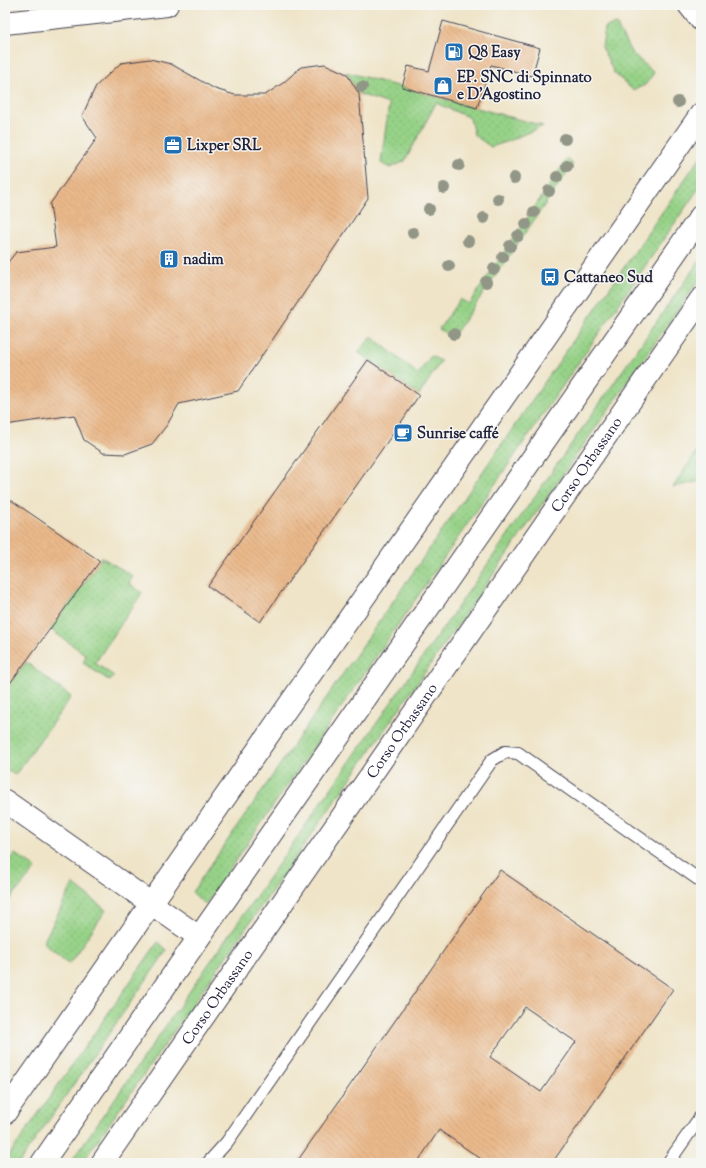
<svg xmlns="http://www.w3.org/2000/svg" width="706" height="1168" font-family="'Sorts Mill Goudy',serif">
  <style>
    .grass { fill: url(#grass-dots); stroke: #5c7a61 }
    .building { fill: url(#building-back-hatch); fill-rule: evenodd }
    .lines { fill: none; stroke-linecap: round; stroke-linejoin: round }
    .lane-casing { stroke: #413f50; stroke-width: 14 }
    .street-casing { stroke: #413f50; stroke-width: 24 }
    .primary-casing { stroke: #413f50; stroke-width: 24 }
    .lane { stroke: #fff; stroke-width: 12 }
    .street { stroke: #fff; stroke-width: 22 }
    .primary { stroke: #fff; stroke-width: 22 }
    .tree { fill: #929687 }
    .labels { text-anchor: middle; stroke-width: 3; stroke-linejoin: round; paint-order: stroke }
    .poi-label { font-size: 15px; font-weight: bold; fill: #22223b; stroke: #f6f6f2; text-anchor: start }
    .street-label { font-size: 15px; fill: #22223b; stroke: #f6f6f2 }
  </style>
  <defs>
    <pattern id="grass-dots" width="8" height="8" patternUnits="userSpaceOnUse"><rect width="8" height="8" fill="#96d287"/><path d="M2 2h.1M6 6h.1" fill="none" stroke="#81b475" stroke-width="1.8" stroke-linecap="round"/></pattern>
    <pattern id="building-back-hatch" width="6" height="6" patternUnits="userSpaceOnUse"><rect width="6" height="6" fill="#eab98b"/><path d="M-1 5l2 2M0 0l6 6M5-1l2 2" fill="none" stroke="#c89f79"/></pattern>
  </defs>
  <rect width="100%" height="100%" fill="#f6f6f2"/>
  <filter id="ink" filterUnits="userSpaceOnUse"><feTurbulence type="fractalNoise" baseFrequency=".025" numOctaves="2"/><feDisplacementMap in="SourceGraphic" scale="8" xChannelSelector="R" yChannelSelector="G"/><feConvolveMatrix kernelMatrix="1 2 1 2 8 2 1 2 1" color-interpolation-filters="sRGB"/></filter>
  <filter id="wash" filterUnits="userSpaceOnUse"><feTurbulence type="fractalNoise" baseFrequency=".012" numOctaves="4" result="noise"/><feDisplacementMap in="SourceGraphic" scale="16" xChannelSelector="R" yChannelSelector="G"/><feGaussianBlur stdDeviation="0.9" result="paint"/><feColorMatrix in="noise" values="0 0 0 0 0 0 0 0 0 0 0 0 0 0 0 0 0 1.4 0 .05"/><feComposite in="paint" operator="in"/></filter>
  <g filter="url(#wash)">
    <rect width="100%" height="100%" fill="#efe4c8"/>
    <path class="grass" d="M616 24 631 52 654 73 645 85 633 90 614 73 602 47 605 27Z
      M346 72 543 126 506 142 491 147 474 135 470 118 436 103 405 161 390 168 381 163 389 104 359 94Z
      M701 156V185L205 905 192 892Z
      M567 159 573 164 452 338 439 329 460 299 469 304Z
      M701 258V277L82 1163H70Z
      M372 337 418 374 431 356 441 361 419 395 358 352Z
      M701 445V481L673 487Z
      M101 557 133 576 129 583 142 593 95 663 114 676 110 681 83 663 86 655 50 629 100 561Z
      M26 662 71 697 15 775 5 769V690Z
      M15 854 36 868 5 905V868Z
      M73 884 106 910 69 964 43 943Z
      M158 942 167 950 19 1163H5V1161Z"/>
    <g id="blocks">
      <path class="building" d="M443 21 540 48 532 76 491 65 477 108 402 87 408 66 429 71Z
        M150 59 171 64 215 89 235 95H265L283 83 301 67 325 64 347 74 359 94 368 198 238 391 179 404 167 425 152 444 125 454 103 453 84 440 74 415 5 425V266L16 252 56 247 50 204 97 138 82 116 96 86 121 63Z
        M368 360 419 395 404 418 260 622 208 586Z
        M5 496 100 561 5 690Z
        M500 870 673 989 552 1163H487L439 1130 417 1163H296ZM525 1007 576 1042 541 1092 490 1057Z"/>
    </g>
  </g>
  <g filter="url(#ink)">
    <use href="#blocks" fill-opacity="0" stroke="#413f50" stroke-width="1"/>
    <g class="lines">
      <g class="lane-casing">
        <path id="lane" d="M208 1163 227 1142 474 786 492 760 505 752 518 753 701 881
          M668 1163 701 1116"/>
      </g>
      <g class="street-casing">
        <g id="street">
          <path d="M689 5 701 20"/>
          <path d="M5 23 167 5"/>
          <path d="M5 801 199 937"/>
          <path id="s1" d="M102 1163 701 299"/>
        </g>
      </g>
      <g class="primary-casing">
        <path id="primary" d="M5 1113 151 904 305 682 701 114
          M42 1163 701 216"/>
      </g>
      <use href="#lane" class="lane"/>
      <use href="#street" class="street"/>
      <use href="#primary" class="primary"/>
    </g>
    <g class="tree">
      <circle cx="362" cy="87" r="6"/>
      <circle cx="678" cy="102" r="6"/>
      <circle cx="565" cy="139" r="6"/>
      <circle cx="459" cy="165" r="6"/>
      <circle cx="567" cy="166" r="6"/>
      <circle cx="557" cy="177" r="6"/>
      <circle cx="514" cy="178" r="6"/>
      <circle cx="444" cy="188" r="6"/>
      <circle cx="549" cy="191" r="6"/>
      <circle cx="498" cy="199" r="6"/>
      <circle cx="429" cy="209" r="6"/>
      <circle cx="534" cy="212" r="6"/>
      <circle cx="484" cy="218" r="6"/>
      <circle cx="526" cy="224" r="6"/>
      <circle cx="413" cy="233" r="6"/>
      <circle cx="518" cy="236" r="6"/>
      <circle cx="468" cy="241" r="6"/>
      <circle cx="510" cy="246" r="6"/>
      <circle cx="503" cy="257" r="6"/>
      <circle cx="449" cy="266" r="6"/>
      <circle cx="494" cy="269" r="6"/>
      <circle cx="486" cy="282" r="6"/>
      <circle cx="454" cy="334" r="6"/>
    </g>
  </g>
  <defs>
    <g id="fuel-square" transform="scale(1)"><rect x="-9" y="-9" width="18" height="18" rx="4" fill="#1f6fb2" stroke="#f6f6f2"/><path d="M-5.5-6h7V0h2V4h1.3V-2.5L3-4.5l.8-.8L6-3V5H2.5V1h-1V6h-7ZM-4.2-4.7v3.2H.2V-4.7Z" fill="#fff"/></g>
    <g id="shop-square" transform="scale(1)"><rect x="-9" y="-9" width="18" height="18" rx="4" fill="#1f6fb2" stroke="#f6f6f2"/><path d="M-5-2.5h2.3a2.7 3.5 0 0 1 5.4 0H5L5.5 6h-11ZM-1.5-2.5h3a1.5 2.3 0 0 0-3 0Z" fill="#fff"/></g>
    <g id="office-square" transform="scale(1)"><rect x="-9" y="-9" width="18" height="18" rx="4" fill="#1f6fb2" stroke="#f6f6f2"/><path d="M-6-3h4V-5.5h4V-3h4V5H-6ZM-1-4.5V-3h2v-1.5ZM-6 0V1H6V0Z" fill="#fff"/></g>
    <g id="building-square" transform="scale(1)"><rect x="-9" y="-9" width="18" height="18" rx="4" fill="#1f6fb2" stroke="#f6f6f2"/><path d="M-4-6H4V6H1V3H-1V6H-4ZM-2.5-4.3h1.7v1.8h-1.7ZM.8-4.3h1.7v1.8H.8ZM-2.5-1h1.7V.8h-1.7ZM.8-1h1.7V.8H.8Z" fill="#fff"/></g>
    <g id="bus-square" transform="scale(1)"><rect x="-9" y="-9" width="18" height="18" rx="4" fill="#1f6fb2" stroke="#f6f6f2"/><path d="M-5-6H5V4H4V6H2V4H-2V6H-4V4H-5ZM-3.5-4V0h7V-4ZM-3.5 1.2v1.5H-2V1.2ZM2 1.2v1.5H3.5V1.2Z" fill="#fff"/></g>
    <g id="cafe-square" transform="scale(1)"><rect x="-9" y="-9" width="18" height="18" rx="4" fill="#1f6fb2" stroke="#f6f6f2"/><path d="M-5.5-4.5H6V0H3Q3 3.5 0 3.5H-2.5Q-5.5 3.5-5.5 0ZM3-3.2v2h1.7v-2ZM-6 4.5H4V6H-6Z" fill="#fff"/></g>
  </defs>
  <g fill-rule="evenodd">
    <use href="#fuel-square" x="454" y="52"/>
    <use href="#shop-square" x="443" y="86"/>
    <use href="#office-square" x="173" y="145"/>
    <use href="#building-square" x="169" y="259"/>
    <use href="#bus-square" x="550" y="277"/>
    <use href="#cafe-square" x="403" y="433"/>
  </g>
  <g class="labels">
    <g class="poi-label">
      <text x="468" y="57">Q8 Easy</text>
      <text x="457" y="82">EP. SNC di Spinnato<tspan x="457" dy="17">e D'Agostino</tspan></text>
      <text x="187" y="150">Lixper SRL</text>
      <text x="183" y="264">nadim</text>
      <text x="564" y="282">Cattaneo Sud</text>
      <text x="417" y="438">Sunrise caffé</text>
    </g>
    <g class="street-label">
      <text dy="5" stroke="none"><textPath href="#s1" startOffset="850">Corso Orbassano</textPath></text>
      <text dy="5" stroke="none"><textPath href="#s1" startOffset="526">Corso Orbassano</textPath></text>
      <text dy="5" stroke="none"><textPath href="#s1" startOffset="202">Corso Orbassano</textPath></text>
    </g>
  </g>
  <rect width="706" height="1168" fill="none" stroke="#f6f6f2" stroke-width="20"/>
</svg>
